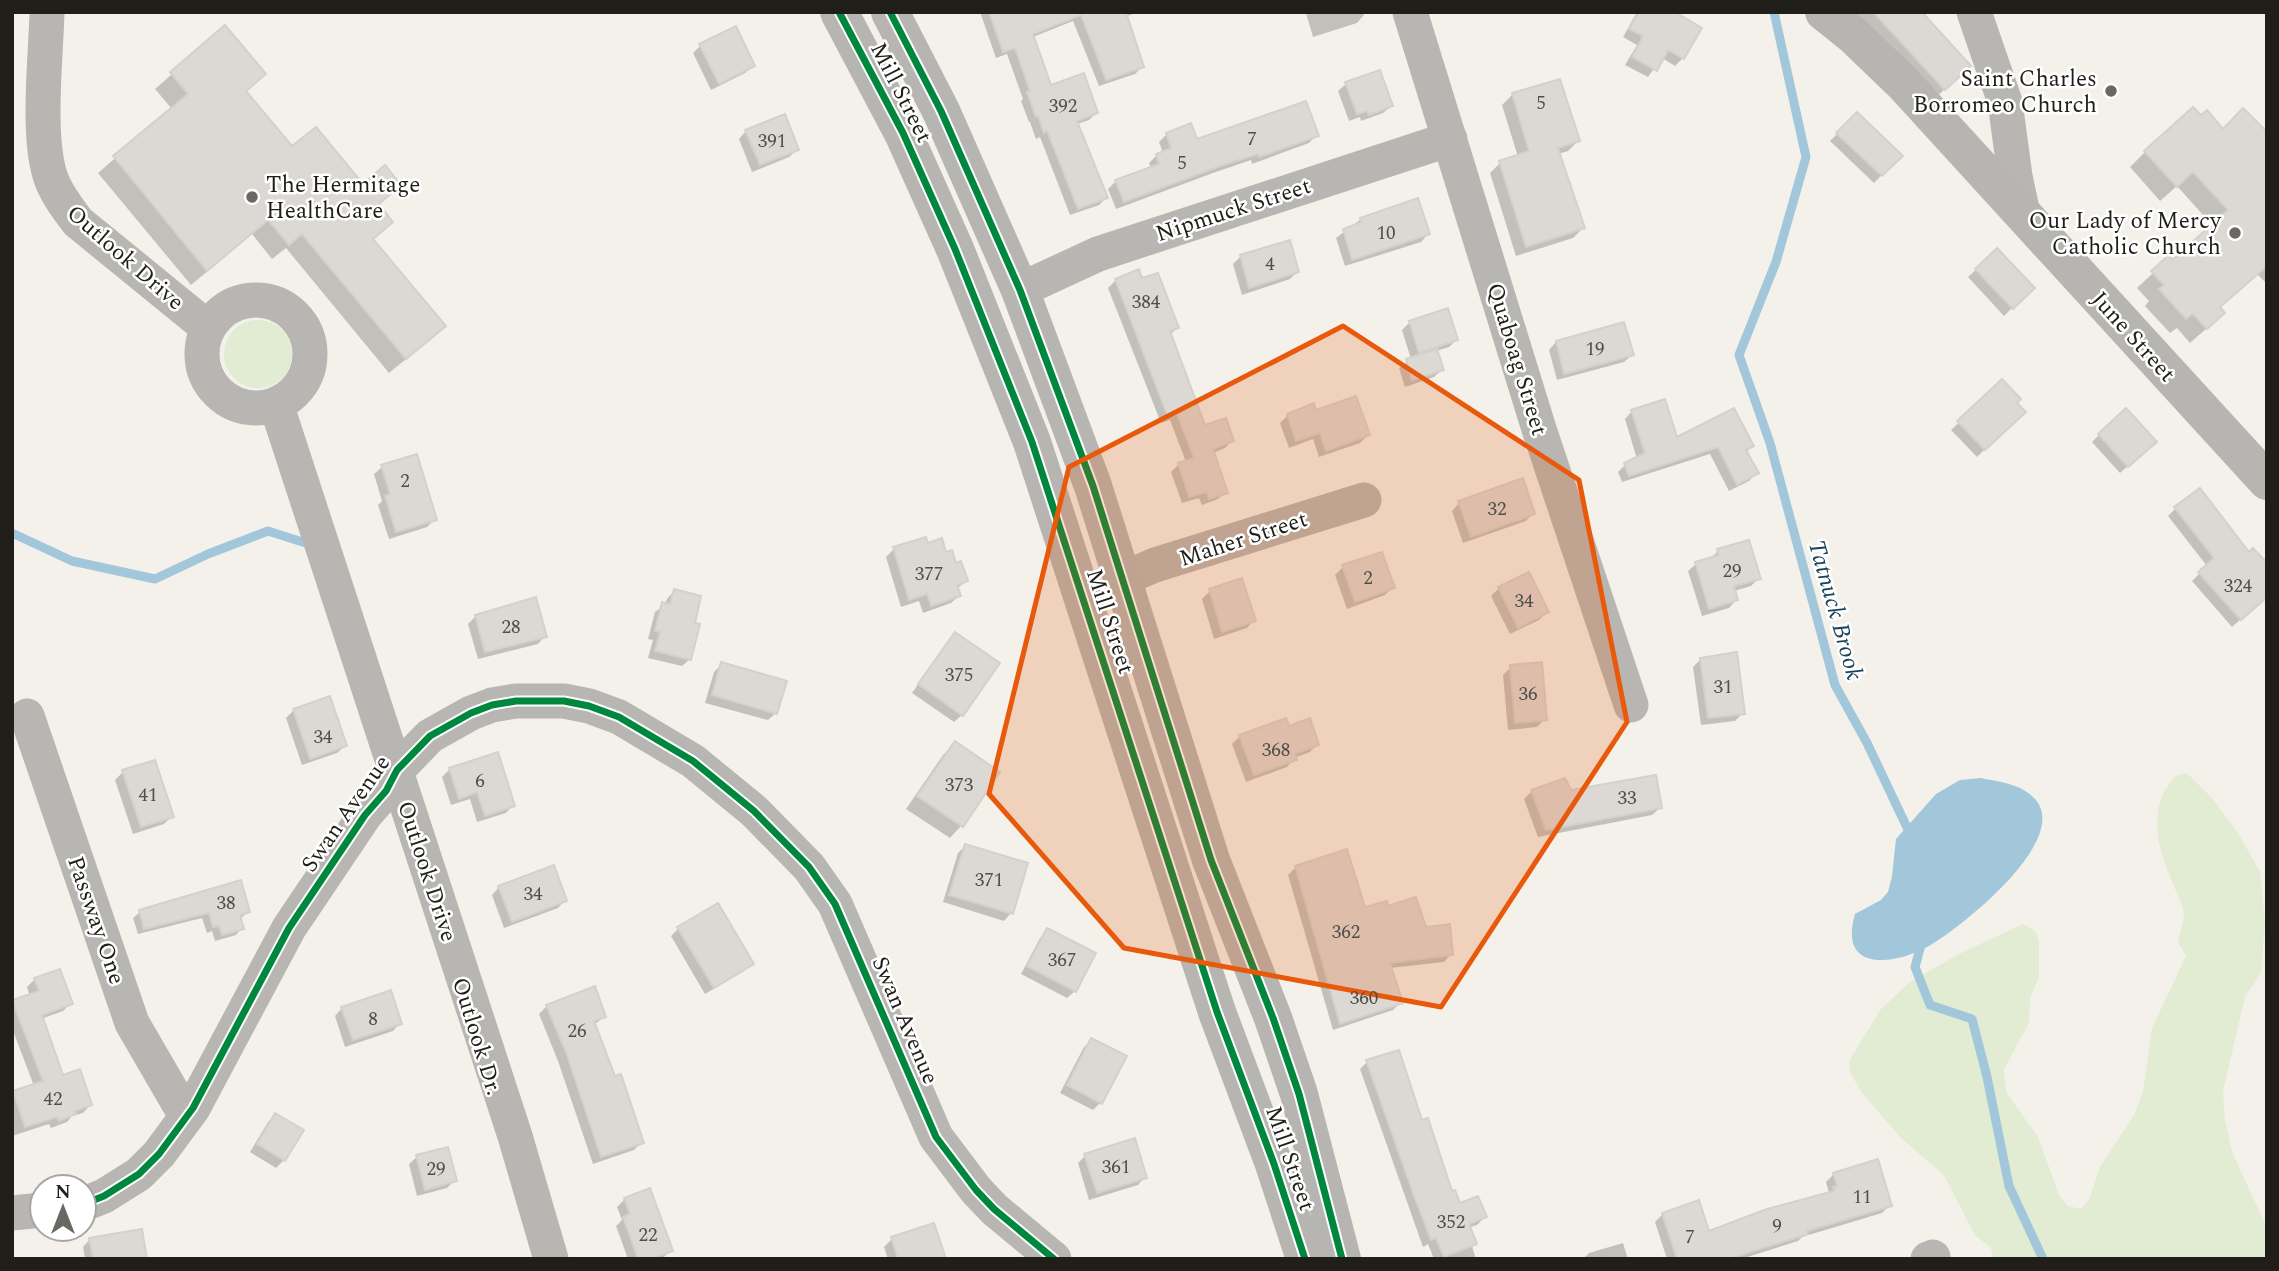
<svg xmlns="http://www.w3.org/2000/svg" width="2279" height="1271" font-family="Spectral,serif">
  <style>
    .green { fill: #e1ecd2 }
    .water { fill: #a2c6da }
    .shadow { fill: #0003 }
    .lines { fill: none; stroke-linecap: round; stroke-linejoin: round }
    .stream { stroke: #a2c6da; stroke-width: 9 }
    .building { fill: #dcd8d3; stroke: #d4d1cc; stroke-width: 2 }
    .street { stroke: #b8b6b3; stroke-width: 35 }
    .secondary { stroke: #b7b5b2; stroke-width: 38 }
    .cycleway-casing { stroke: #fff; stroke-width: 11 }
    .cycleway { stroke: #00873e; stroke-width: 7 }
    .marked { fill: #e8590c; fill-opacity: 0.2; stroke: #e8590c; stroke-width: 5; stroke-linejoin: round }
    .poi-dot { fill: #696862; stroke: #fff; stroke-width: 2.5 }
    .labels { text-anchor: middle; stroke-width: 5; stroke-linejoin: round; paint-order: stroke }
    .number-label { font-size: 19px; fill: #504e4a }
    .poi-label { font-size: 23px; fill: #1f1e19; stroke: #fff; text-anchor: end }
    .street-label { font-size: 23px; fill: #1f1e19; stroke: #fff }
    .water-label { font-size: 24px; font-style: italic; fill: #1a445b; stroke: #fff }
  </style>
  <rect width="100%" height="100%" fill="#f3f1e9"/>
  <path class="green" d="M224 354a34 34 0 1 1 68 0a34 34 0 1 1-68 0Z
    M2187 773 2212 798 2238 833 2260 872 2265 922 2261 973 2245 997 2223 1091 2225 1119 2232 1152 2267 1228V1259H1993L1991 1248 1975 1235 1943 1174 1901 1138 1862 1093 1850 1072 1849 1061 1881 1009 1910 982 1959 954 2023 924 2036 932 2039 942V978L2030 998 2029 1023 2004 1069 2006 1092 2038 1137 2059 1195 2068 1206 2081 1209 2089 1200 2100 1167 2134 1115 2143 1092 2152 1028 2186 956 2178 942 2184 917 2183 908C2170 874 2148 837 2161 800 2163 792 2170 783 2175 776Z"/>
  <path class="water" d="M1981 778C2000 782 2022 784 2035 799 2072 840 1960 928 1929 946 1893 966 1838 972 1855 914L1881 900 1888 892 1892 876 1896 839 1936 794 1960 780Z"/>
  <path class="shadow" d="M980 12H1138L1125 17 1142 67 1135 74 1099 86 1073 21 1033 37 1050 87 1096 113 1089 120 1077 124 1106 198 1099 205 1070 215 1040 137 1036 139 1030 122H1029L1021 101 1023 99 1007 54 996 58Z
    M1363 12 1364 15 1357 23 1313 37 1306 13Z
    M1637 12H1671L1700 29 1683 58 1675 66 1662 58 1648 77 1625 65 1637 45 1623 37Z
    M1851 12H1920L1957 78 1932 101Z
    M225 28 264 74 245 92 292 149 363 186 399 185 378 205 391 222 372 241 428 341 389 373 286 248 272 259 252 234 191 285 98 173 172 109 155 89Z
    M700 46 753 66 745 73 711 90 693 53Z
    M1559 81 1578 141 1568 151 1558 154 1583 228 1573 238 1516 256 1490 173 1500 163 1518 157 1502 105 1512 95Z
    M1346 84 1391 106 1383 113 1361 121 1360 117 1349 121 1338 91Z
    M1857 114 1900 156 1874 183 1830 141Z
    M746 131 797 150 789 157 752 172 739 139Z
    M2223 131 2267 162V281L2265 282 2257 274 2218 308 2207 328 2190 343 2177 328 2170 333 2145 306 2149 301 2137 288 2169 258 2172 262 2213 226 2177 186 2160 201 2130 167 2145 152Z
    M1167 134 1196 141 1317 135 1309 143 1252 164 1251 160 1213 173 1116 209 1108 189 1116 181 1151 168 1149 163 1157 155 1163 153 1159 142Z
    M1361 219 1428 234 1421 242 1345 266 1336 238Z
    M1997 251 2032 288 2004 316 1968 277Z
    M1241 256 1297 272 1290 279 1242 295 1233 264Z
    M1116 280 1141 281 1177 328 1170 335 1204 427 1232 441 1225 448 1213 453 1226 492 1218 499 1202 505 1199 498 1182 503 1171 472 1179 464 1186 462 1170 420 1161 423 1108 288Z
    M1410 322 1456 340 1449 347 1436 351 1442 370 1434 377 1405 387 1399 368 1411 359 1402 330Z
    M1556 342 1632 355 1624 362 1557 380 1549 350Z
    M2002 382 2015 403 2023 412 1977 457 1951 430Z
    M1632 411 1676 439 1752 446 1746 453 1756 473 1749 481 1729 491 1710 454 1622 482 1618 472 1625 465 1637 459 1625 419Z
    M1315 412 1368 435 1360 443 1319 457 1313 439 1289 448 1280 423 1288 415Z
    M2099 435 2147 449 2120 473 2092 442Z
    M382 467 435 519 427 527 389 539 378 505 382 501 374 474Z
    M1459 503 1533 513 1526 521 1463 543 1452 511Z
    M2176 508 2267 596 2232 627 2192 581 2207 566 2168 516Z
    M927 545 955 565 966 581 958 588 959 596 951 603 923 613 919 601 901 607 886 557 894 549Z
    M1718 551 1759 578 1751 586 1734 591 1736 600 1729 608 1702 616 1688 571 1696 564 1710 559Z
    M1343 567 1393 587 1385 595 1347 609 1335 575Z
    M1499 588 1547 612 1539 620 1510 634 1491 596Z
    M674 591 693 624 690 659 682 666 648 658 653 640 648 639 655 612 665 605 667 599Z
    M1210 591 1254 620 1247 628 1214 639 1202 599Z
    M476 616 545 636 538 644 478 659 468 624Z
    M948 642 962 715 954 722 912 693Z
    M1701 659 1743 713 1735 721 1701 725 1693 667Z
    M722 664 776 713 768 720 705 703 714 672Z
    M1511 667 1545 719 1537 727 1508 730 1503 675Z
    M294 710 345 746 337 753 302 765 286 718Z
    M1288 728 1317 744 1310 752 1294 758 1287 767 1246 782 1232 744 1240 736Z
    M955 743 998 772 961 826 950 838 906 809 943 755Z
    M450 769 513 805 506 813 477 822 470 799 451 805 442 777Z
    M123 772 172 816 164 824 133 834 115 780Z
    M1532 791 1570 792 1660 808 1652 815 1538 837 1524 799Z
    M965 846 1011 913 1004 921 943 902 958 853Z
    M1296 867 1364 910 1387 909 1425 929 1451 954 1444 962 1390 968 1401 1002 1393 1010 1333 1030 1288 875Z
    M499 887 565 900 558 908 504 928 492 895Z
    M140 912H248L240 919 242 928 236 935 215 941 212 931 207 933 202 918 138 934 133 918Z
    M678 929 751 964 744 971 705 994 671 936Z
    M1048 930 1075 991 1067 998 1021 974 1040 938Z
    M35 979 71 1003 63 1011 41 1019 61 1077 90 1105 83 1113 72 1116 67 1122 51 1128 49 1124 12 1136V1093L34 1086 12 1028V1003L30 996 27 987Z
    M547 1006 604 1017 594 1025 642 1142 634 1150 593 1164 558 1061 539 1014Z
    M342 1008 400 1023 393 1031 345 1047 335 1016Z
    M1092 1040 1101 1102 1093 1110 1060 1093 1084 1047Z
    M1367 1062 1420 1122 1451 1193 1459 1206 1485 1217 1477 1225 1468 1228 1475 1244 1472 1246 1476 1259H1434L1428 1244 1423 1247 1360 1069Z
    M276 1115 284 1160 276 1168 250 1152 268 1122Z
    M1085 1156 1145 1177 1138 1185 1089 1200 1078 1163Z
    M417 1157 455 1180 447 1188 417 1196 409 1164Z
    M1834 1174 1890 1205 1882 1213 1802 1237 1798 1241 1741 1259H1667L1655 1222 1663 1214 1708 1233 1829 1193 1826 1182Z
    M625 1199 671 1250 663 1258 628 1259 616 1226 622 1220 617 1207Z
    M90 1239 146 1259H85L83 1247Z
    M892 1239 944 1259H888L884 1247Z
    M1623 1243 1628 1259H1583L1589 1253Z"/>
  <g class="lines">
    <path class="stream" d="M1774 12 1806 157 1776 262 1739 355 1770 443 1835 685 1867 743 1912 838
      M12 533 72 561 155 579 208 554 268 531 312 545
      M1922 941 1915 967 1930 1005 1972 1019 1987 1077 2009 1186 2043 1259"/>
  </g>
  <path class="building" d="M989 12H1126L1144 67 1106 80 1081 15 1033 34 1051 85 1084 73 1098 113 1077 121 1108 198 1078 209 1047 131 1044 133 1038 116 1036 117 1027 92 1030 91 1015 48 1003 52Z
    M1639 12H1675L1702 28 1684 59 1668 50 1657 71 1632 57 1643 36 1629 29Z
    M1873 12H1922L1971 66 1945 90Z
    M225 25 266 74 246 91 292 146 316 127 363 184 385 165 401 185 379 204 393 222 373 239 446 326 406 359 302 234 289 245 268 220 207 271 113 156 188 94 170 72Z
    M736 26 755 66 719 84 699 44Z
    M1380 70 1393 106 1369 115 1367 111 1357 114 1345 82Z
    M1560 79 1580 141 1558 148 1585 228 1526 247 1499 161 1529 151 1512 93Z
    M1306 101 1319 136 1259 157 1258 154 1223 165 1124 202 1115 180 1159 164 1156 154 1171 148 1166 133 1191 123 1197 139Z
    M2193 107 2201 115 2207 110 2223 129 2243 108 2267 132V266L2220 307 2225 313 2207 329 2193 314 2186 319 2159 289 2164 285 2151 271 2169 255 2172 260 2228 210 2193 172 2177 187 2144 151Z
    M1857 112 1903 156 1882 176 1836 133Z
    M785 114 799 150 760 165 745 130Z
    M1418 198 1430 234 1352 260 1343 229 1362 222 1360 218Z
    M1290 240 1299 272 1249 288 1240 255Z
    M1997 248 2035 288 2013 309 1975 269Z
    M1139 269 1142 278 1158 273 1179 328 1170 331 1205 425 1226 418 1234 441 1213 449 1228 493 1209 499 1207 492 1189 497 1178 463 1194 458 1177 414 1168 417 1115 279Z
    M1448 308 1458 340 1419 353 1409 321Z
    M1624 322 1634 355 1564 374 1556 341Z
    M1437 349 1444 370 1412 380 1406 359Z
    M2002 379 2021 399 2017 403 2026 412 1985 450 1957 421Z
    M1356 396 1370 435 1326 451 1320 433 1296 441 1287 414 1314 403 1316 410Z
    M1665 399 1677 437 1734 408 1754 446 1746 450 1759 473 1737 485 1718 447 1629 476 1624 463 1645 453 1631 410Z
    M2126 408 2157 442 2128 467 2098 434Z
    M417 454 437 520 396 532 385 496 390 494 381 465Z
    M1523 478 1535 514 1471 537 1458 501Z
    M2200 488 2249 552 2253 548 2267 563V597L2241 620 2198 572 2214 558 2174 507Z
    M926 537 928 543 942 538 946 552 952 550 956 563 961 561 968 581 957 585 961 596 931 606 927 594 909 600 893 547Z
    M1749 540 1761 579 1734 586 1738 600 1709 609 1695 562 1719 555 1717 549Z
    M1382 552 1395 588 1355 602 1342 565Z
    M1529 572 1549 612 1518 628 1498 587Z
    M1242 578 1256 621 1222 632 1209 589Z
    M674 589 701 596 695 623 700 624 691 660 655 651 660 632 655 631 662 602 670 604Z
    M536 597 547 637 485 652 475 615Z
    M955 632 1000 663 963 716 918 684Z
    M1737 652 1745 714 1708 718 1700 658Z
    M721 662 787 681 777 714 712 695Z
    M1542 662 1547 720 1515 723 1510 665Z
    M330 696 347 746 310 759 293 709Z
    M1286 718 1289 726 1310 718 1319 745 1295 754 1297 760 1254 775 1239 735Z
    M955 741 1000 772 963 827 917 796Z
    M498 752 515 806 485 816 477 792 459 799 449 768Z
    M155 760 174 817 141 827 122 770Z
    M1656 775 1662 808 1546 830 1531 790 1565 778 1571 790Z
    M965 844 1028 863 1013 914 949 895Z
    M1347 849 1365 907 1387 901 1388 906 1416 897 1426 927 1450 924 1453 955 1390 963 1403 1003 1340 1024 1295 866Z
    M554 865 567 901 512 922 498 886Z
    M241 880 250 912 240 915 244 929 222 935 219 926 213 927 209 913 144 929 139 910Z
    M718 903 754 964 714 988 677 927Z
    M1047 928 1096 953 1076 992 1027 966Z
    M60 969 73 1004 42 1015 63 1075 80 1069 92 1105 75 1111 76 1114 59 1121 57 1117 25 1127 13 1091 43 1081 12 1000 39 991 34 978Z
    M595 986 606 1017 594 1021 615 1076 621 1074 644 1143 601 1157 566 1052 546 1005Z
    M391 990 402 1024 353 1040 341 1007Z
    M1091 1038 1127 1056 1102 1104 1067 1085Z
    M1399 1050 1422 1120 1428 1118 1452 1191 1455 1190 1460 1203 1478 1196 1487 1217 1469 1224 1477 1244 1444 1257 1436 1238 1431 1240 1414 1196 1366 1060Z
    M275 1113 304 1130 285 1161 257 1144Z
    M1135 1138 1147 1178 1097 1193 1084 1154Z
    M448 1147 457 1181 425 1190 416 1155Z
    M1878 1159 1892 1206 1807 1231 1808 1234 1728 1259H1677L1662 1213 1699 1200 1709 1231 1767 1209 1834 1191 1833 1187 1837 1186 1833 1173Z
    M650 1188 673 1251 651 1259H638L623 1217 630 1214 624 1198Z
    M934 1223 946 1259H898L891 1237Z
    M142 1229 147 1259H93L89 1238Z"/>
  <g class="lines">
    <path class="street" d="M47 12C46 57 36 141 52 181 58 196 68 209 78 222L208 328
      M1410 12 1539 429 1631 705
      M1974 12 2005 102 2015 176 2023 214
      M1020 290 1098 254 1450 139
      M202 354a54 54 0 1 1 108 0a54 54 0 1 1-108 0Z
      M276 404 515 1136 551 1259
      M1122 579 1155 565 1364 500
      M27 716 132 1023 186 1116
      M84 1204 104 1196 139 1174 159 1154 193 1108 289 928 365 815 386 791 397 770 430 736 471 713 492 705 516 701H564L589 706 619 717 693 761 754 811 809 867 835 904 936 1137 976 1190 994 1209 1054 1259
      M12 1213 42 1210
      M1928 1259 1933 1257"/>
    <path class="secondary" d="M839 12 903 133 955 249 1032 442 1217 1012 1274 1164 1305 1259
      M890 12 941 111 1020 290 1093 486 1211 860 1273 1018 1299 1094 1342 1259
      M1824 12 1854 36 1903 83 2267 481"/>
    <g class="cycleway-casing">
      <path id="cycleway" d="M839 12 903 133 955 249 1032 442 1217 1012 1274 1164 1305 1259
        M890 12 941 111 1020 290 1093 486 1211 860 1273 1018 1299 1094 1342 1259
        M84 1204 104 1196 139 1174 159 1154 193 1108 289 928 365 815 386 791 397 770 430 736 471 713 492 705 516 701H564L589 706 619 717 693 761 754 811 809 867 835 904 936 1137 976 1190 994 1209 1054 1259"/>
    </g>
    <use href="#cycleway" class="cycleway"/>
  </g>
  <path class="marked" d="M1343 326 1579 480 1627 722 1441 1007 1124 948 989 794 1069 467Z"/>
  <g class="poi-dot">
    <circle cx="2111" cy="91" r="7"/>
    <circle cx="252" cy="197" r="7"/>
    <circle cx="2235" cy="233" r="7"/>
  </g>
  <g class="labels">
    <g class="number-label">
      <text x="1541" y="109">5</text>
      <text x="1063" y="112">392</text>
      <text x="1252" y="145">7</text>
      <text x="772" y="147">391</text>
      <text x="1182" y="169">5</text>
      <text x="1386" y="239">10</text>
      <text x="1270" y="270">4</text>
      <text x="1146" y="308">384</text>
      <text x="1595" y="355">19</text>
      <text x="405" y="487">2</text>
      <text x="1497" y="515">32</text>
      <text x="1732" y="577">29</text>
      <text x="929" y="580">377</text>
      <text x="1368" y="584">2</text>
      <text x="2238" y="592">324</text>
      <text x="1524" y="607">34</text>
      <text x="511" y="633">28</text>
      <text x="959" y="681">375</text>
      <text x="1723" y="693">31</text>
      <text x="1528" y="700">36</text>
      <text x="323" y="743">34</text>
      <text x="1276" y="756">368</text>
      <text x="480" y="787">6</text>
      <text x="959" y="791">373</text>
      <text x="148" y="801">41</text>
      <text x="1627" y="804">33</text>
      <text x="989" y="886">371</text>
      <text x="533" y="900">34</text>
      <text x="226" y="909">38</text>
      <text x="1346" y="938">362</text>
      <text x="1062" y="966">367</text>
      <text x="1364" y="1004">360</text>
      <text x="373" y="1025">8</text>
      <text x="577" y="1037">26</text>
      <text x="53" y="1105">42</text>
      <text x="1116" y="1173">361</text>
      <text x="436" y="1175">29</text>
      <text x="1862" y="1203">11</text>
      <text x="1451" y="1228">352</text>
      <text x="1777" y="1232">9</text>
      <text x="648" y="1241">22</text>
      <text x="1690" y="1243">7</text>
    </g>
    <g class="poi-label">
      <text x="2097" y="86">Saint Charles<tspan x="2097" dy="26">Borromeo Church</tspan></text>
      <text x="266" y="192" text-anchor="start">The Hermitage<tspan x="266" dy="26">HealthCare</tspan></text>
      <text x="2221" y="228">Our Lady of Mercy<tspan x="2221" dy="26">Catholic Church</tspan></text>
    </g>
    <g class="street-label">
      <text transform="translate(902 92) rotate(63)" y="8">Mill Street</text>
      <text transform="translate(1233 209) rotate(-18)" y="8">Nipmuck Street</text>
      <text transform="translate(126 257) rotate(41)" y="8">Outlook Drive</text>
      <text transform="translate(2134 336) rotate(48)" y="8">June Street</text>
      <text transform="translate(1518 359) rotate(73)" y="8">Quaboag Street</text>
      <text transform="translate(1243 538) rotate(-18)" y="8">Maher Street</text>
      <text transform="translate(1111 621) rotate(72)" y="8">Mill Street</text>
      <text transform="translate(345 813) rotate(-55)" y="8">Swan Avenue</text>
      <text transform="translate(428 871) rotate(72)" y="8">Outlook Drive</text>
      <text transform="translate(97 920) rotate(71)" y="8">Passway One</text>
      <text transform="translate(906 1020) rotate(67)" y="8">Swan Avenue</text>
      <text transform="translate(478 1036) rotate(73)" y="8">Outlook Dr.</text>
      <text transform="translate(1291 1158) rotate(71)" y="8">Mill Street</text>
    </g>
    <g class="water-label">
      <text transform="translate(1836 610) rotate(74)" y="8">Tatnuck Brook</text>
    </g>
  </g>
  <rect width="2279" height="1271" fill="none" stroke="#1f1e19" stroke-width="28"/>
  <g transform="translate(63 1208)"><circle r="33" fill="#ffffff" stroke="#a5a5a3" stroke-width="2"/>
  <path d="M0-5L12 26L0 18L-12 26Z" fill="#696862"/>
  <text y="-10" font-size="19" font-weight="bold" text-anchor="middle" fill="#1f1e19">N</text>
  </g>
</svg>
